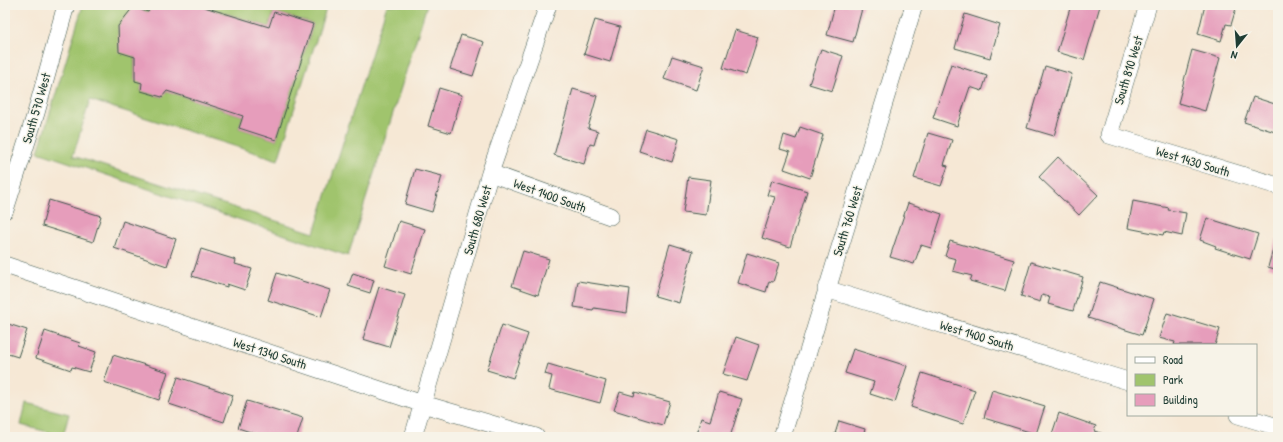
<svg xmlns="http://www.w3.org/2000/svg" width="1283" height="442" font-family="'Patrick Hand',sans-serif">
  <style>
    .green { fill: #a0c46d; stroke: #608050 }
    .building { fill: #e69dbb }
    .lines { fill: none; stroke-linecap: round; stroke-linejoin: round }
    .street-casing { stroke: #3f574c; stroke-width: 18 }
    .street { stroke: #fff; stroke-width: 17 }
    .labels { text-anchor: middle; stroke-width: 3; stroke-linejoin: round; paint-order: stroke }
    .street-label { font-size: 13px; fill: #1f3d34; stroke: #f7f3e8 }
  </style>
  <rect width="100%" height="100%" fill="#f7f3e8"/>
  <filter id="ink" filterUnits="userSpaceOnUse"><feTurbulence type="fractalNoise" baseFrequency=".025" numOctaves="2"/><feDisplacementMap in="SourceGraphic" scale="8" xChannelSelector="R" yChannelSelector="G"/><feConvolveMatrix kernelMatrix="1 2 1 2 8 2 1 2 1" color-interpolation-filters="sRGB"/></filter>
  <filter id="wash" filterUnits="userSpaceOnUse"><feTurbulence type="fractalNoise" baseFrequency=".012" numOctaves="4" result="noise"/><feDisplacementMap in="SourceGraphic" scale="16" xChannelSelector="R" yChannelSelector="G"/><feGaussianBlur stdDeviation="0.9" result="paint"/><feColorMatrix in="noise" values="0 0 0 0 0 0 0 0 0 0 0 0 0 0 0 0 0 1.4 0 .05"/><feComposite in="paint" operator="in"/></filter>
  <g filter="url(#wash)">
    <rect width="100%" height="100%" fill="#f6e8d5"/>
    <path class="green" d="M83 5H152L148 12 133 7 135 80 142 83 141 91 162 97 167 91 243 116 239 128 276 140 313 24 274 12 269 27 198 5H312L326 9 278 160 90 100 73 156 314 233 387 5H427L348 256 38 152Z
      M26 403 69 414 63 436 21 425Z"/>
    <g id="blocks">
      <path class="building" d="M5 5H8L5 16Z
        M152 5H198L269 27 274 12 313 24 276 140 239 128 243 116 167 91 162 97 141 91 142 83 135 81V57L119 52 118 26 133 7 148 12Z
        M835 5H863L853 42 827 35Z
        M1071 5 1100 6 1084 60 1057 52Z
        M1205 5H1237L1231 25 1226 24 1221 41 1198 34Z
        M965 14 1000 25 990 58 955 48Z
        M595 20 620 27 610 62 584 54Z
        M735 30 758 37 746 75 723 68Z
        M461 35 484 42 473 76 450 69Z
        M821 49 843 56 832 91 809 84Z
        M1192 50 1220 58 1205 111 1178 103Z
        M672 56 704 66 696 90 664 79Z
        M951 64 987 76 982 91 970 87 957 126 933 118Z
        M1045 66 1072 74 1054 136 1027 128Z
        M439 88 462 95 451 133 428 126Z
        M573 89 597 96 588 128 598 131 594 145 590 144 584 164 554 155Z
        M1253 97 1278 105V133L1244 122Z
        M800 127 823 135 810 178 784 169 790 152 780 149 784 135 796 139Z
        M646 129 679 139 672 162 639 151Z
        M928 133 952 140 944 165 948 166 941 186 914 178Z
        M1058 157 1098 195 1079 215 1039 177Z
        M415 169 442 176 432 212 405 204Z
        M688 177 711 180 706 215 683 212Z
        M772 180 807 191 790 247 762 238 775 197 767 195Z
        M49 200 101 216 93 242 42 226Z
        M1133 201 1169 208 1168 210 1186 213 1182 236 1164 232 1163 235 1128 228Z
        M908 203 942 214 931 248 921 245 914 264 890 257Z
        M1207 218 1258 234 1250 259 1215 248 1216 246 1200 240Z
        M123 221 176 239 167 266 114 248Z
        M399 221 425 229 411 274 385 266Z
        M1276 239 1278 240V270L1268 267Z
        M950 241 1014 260 1005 291 970 281 972 276 953 271 956 259 945 256Z
        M670 244 693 251 679 303 655 296Z
        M201 249 236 260 235 264 252 269 245 290 227 284V287L192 276Z
        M523 251 549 259 538 295 512 286Z
        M747 253 779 263 773 282 769 281 766 292 738 283Z
        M1031 262 1083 277 1073 311 1048 304 1050 297 1042 295 1040 302 1021 296Z
        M277 273 330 290 321 317 268 300Z
        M353 273 374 280 370 293 348 286Z
        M578 281 630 289 627 313 594 308 593 310 574 307Z
        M1100 282 1154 299 1142 335 1088 318Z
        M379 287 405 295 389 347 363 339Z
        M1167 313 1220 329 1215 345H1174L1175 342 1159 338Z
        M5 323 27 330 18 357 5 353Z
        M502 325 528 334 513 378 487 370Z
        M45 331 80 343 79 346 96 352 89 372 72 367 71 370 36 358Z
        M736 337 759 345 747 381 723 374Z
        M853 349 907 366 895 402 870 394 874 382 845 373Z
        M113 355 168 372 159 400 104 382Z
        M548 364 606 381 600 403 549 389 552 376 545 374Z
        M922 373 975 390 963 424 911 407Z
        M178 377 233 395 224 422 169 404Z
        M992 390 1045 406 1036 434 984 418Z
        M620 392 634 396 635 392 670 402 663 425 614 410Z
        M719 392 742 399 730 437H695L701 418 710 421Z
        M247 401 303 418 297 437H266L238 428Z
        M1059 413 1096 426 1094 431 1114 437H1051Z
        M839 421 865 429 863 437H834Z"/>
    </g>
  </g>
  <g filter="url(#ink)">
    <use href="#blocks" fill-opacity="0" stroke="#3f574c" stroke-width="1"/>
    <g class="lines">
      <g class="street-casing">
        <path id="street" d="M1148 5 1109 135 1278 186
          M490 173 610 216
          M5 210 36 113 66 5
          M5 265 423 404 536 437
          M826 289 1128 381
          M1238 415 1278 427
          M413 437 490 173 548 5
          M782 437 914 5"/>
      </g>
      <use href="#street" class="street"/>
    </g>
  </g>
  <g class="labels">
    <g class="street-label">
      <text transform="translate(1128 70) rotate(-73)" y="5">South 810 West</text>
      <text transform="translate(36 108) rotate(-74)" y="5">South 570 West</text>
      <text transform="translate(1193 161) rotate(17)" y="5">West 1430 South</text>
      <text transform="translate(550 195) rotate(20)" y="5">West 1400 South</text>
      <text transform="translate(477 220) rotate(-74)" y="5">South 680 West</text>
      <text transform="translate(847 221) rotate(-73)" y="5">South 760 West</text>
      <text transform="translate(977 335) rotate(17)" y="5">West 1400 South</text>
      <text transform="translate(270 353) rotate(18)" y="5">West 1340 South</text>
    </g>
  </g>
  <rect width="1283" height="442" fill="none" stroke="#f7f3e8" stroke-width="20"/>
  <rect x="1127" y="344" width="130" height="72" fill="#f7f3e8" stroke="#a1aaa0"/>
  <rect x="1135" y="357" width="20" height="6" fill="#ffffff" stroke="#a1aaa0"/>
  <text x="1163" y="364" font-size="12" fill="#1f3d34">Road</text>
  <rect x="1135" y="374" width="20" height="12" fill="#a0c46d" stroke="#a1aaa0"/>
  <text x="1163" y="384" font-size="12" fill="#1f3d34">Park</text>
  <rect x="1135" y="394" width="20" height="12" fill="#e69dbb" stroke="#a1aaa0"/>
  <text x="1163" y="404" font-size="12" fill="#1f3d34">Building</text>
  <g transform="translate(1237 46) rotate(197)" stroke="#f7f3e8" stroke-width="3" paint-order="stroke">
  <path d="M0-3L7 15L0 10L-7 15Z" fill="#1f3d34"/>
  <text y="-6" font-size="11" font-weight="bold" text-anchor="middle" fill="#1f3d34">N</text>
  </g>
</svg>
